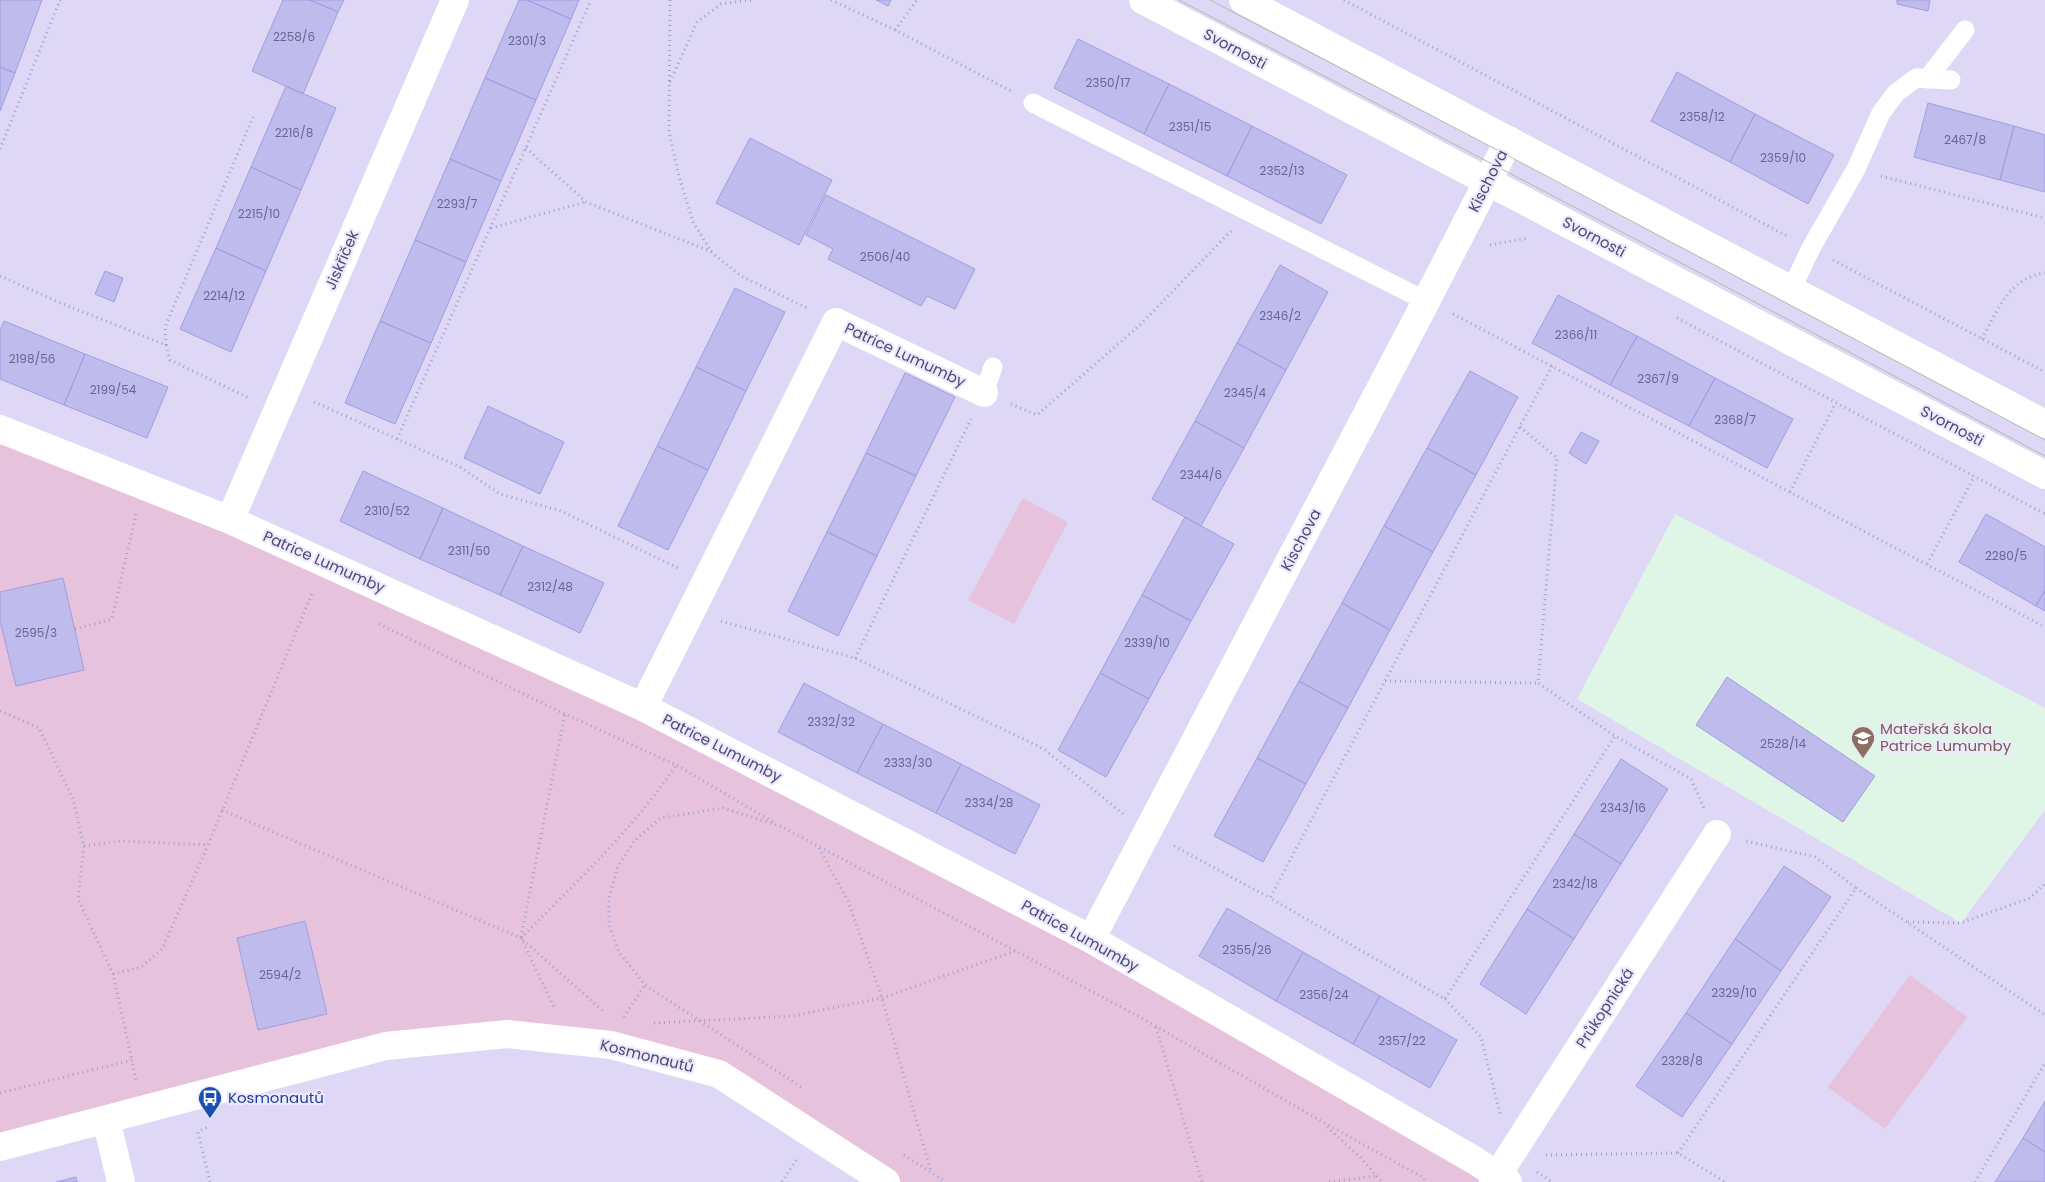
<svg xmlns="http://www.w3.org/2000/svg" width="2045" height="1182" font-family="Poppins,sans-serif">
  <style>
    .residential { fill: #ded7f6 }
    .education { fill: #dff6e6 }
    .green { fill: #e6c2dd }
    .building { fill: #bfbced; stroke: #a09ede }
    .lines { fill: none; stroke-linecap: round; stroke-linejoin: round }
    .path { stroke: #a2a0d2; stroke-width: 3; stroke-dasharray: 1 4; stroke-linecap: butt }
    .service { stroke: #fff; stroke-width: 19 }
    .minor { stroke: #fff; stroke-width: 28 }
    .tram { stroke: #a3c2a9; stroke-width: 1 }
    .labels { text-anchor: middle; stroke-width: 4.5; stroke-linejoin: round; paint-order: stroke }
    .number-label { font-size: 12px; fill: #68678f }
    .street-label { font-size: 15px; fill: #4b4b70; stroke: #eee8fd }
    .education-label { font-size: 15px; fill: #785e54; stroke: #eee8fd; text-anchor: start }
    .transit-label { font-size: 15px; fill: #164399; stroke: #eee8fd; text-anchor: start }
  </style>
  <rect width="100%" height="100%" fill="#e9e2fa"/>
  <path class="residential" d="M0 0H2045V1182H0Z"/>
  <path class="education" d="M1675 514 2045 708V810L1961 923 1577 699Z"/>
  <path class="green" d="M0 427 230 520 1091 939 1493 1182H886L719 1074 611 1045 386 1046 0 1147Z
    M1023 498 1068 522 1014 624 968 600Z
    M1910 975 1967 1017 1885 1129 1828 1087Z"/>
  <path class="building" d="M0 0H42L15 73 0 67Z
    M283 0H310L338 12 303 94 252 71Z
    M310 0H344L338 12Z
    M519 0H527L571 19 536 100 485 78Z
    M527 0H579L571 19Z
    M876 0H891L888 6Z
    M1897 0H1930L1928 11 1897 4Z
    M1078 39 1169 84 1144 134 1054 88Z
    M0 67 15 73 0 111Z
    M1677 72 1755 114 1730 162 1651 121Z
    M485 78 536 100 501 181 450 159Z
    M1169 84 1252 126 1227 176 1144 134Z
    M286 86 336 108 301 190 251 167Z
    M1928 103 2014 126 2000 180 1914 157Z
    M1755 114 1834 155 1808 204 1730 162Z
    M1252 126 1347 175 1321 224 1227 176Z
    M2014 126 2045 135V192L2000 180Z
    M750 138 832 180 799 245 716 203Z
    M450 159 501 181 466 262 415 240Z
    M251 167 301 190 266 271 216 248Z
    M826 195 975 269 955 309 927 296 921 306 828 259 833 249 806 235Z
    M415 240 466 262 431 343 380 321Z
    M216 248 266 271 231 352 180 329Z
    M1280 265 1328 292 1286 370 1237 343Z
    M105 271 123 278 114 302 95 294Z
    M735 288 785 312 746 391 696 367Z
    M1558 295 1637 336 1610 385 1532 343Z
    M4 321 85 354 64 405 0 379V330Z
    M380 321 431 343 395 424 345 403Z
    M1637 336 1715 378 1689 426 1610 385Z
    M1237 343 1286 370 1244 448 1195 421Z
    M85 354 168 387 147 438 64 405Z
    M696 367 746 391 708 470 657 446Z
    M1470 371 1518 397 1476 475 1427 448Z
    M905 373 955 397 916 476 866 453Z
    M1715 378 1793 419 1767 468 1689 426Z
    M488 406 564 442 540 494 464 458Z
    M1195 421 1244 448 1201 526 1152 499Z
    M1581 432 1599 441 1586 464 1569 453Z
    M657 446 708 470 668 550 618 526Z
    M1427 448 1476 475 1433 552 1384 526Z
    M866 453 916 476 877 556 827 532Z
    M363 471 443 508 420 559 340 521Z
    M443 508 523 546 500 595 420 559Z
    M1986 514 2045 547V590L2036 606 1959 562Z
    M1185 517 1234 544 1191 621 1142 595Z
    M1384 526 1433 552 1390 630 1342 603Z
    M827 532 877 556 838 636 788 611Z
    M523 546 604 583 580 633 500 595Z
    M63 578 84 670 16 686 0 621V592Z
    M2045 590V611L2036 606Z
    M1142 595 1191 621 1149 699 1100 673Z
    M1342 603 1390 630 1348 708 1299 681Z
    M1100 673 1149 699 1106 777 1058 750Z
    M1727 677 1875 776 1843 822 1696 725Z
    M1299 681 1348 708 1306 784 1257 758Z
    M804 683 883 724 857 773 778 732Z
    M883 724 961 764 936 813 857 773Z
    M1257 758 1306 784 1263 862 1214 836Z
    M1621 759 1668 789 1621 864 1574 834Z
    M961 764 1040 805 1015 854 936 813Z
    M1574 834 1621 864 1574 939 1527 909Z
    M1784 866 1831 897 1781 971 1735 939Z
    M1227 908 1303 952 1276 1001 1199 956Z
    M1527 909 1574 939 1526 1014 1480 984Z
    M305 921 327 1014 258 1030 237 938Z
    M1735 939 1781 971 1732 1044 1686 1013Z
    M1303 952 1380 996 1353 1044 1276 1001Z
    M1380 996 1457 1040 1430 1088 1353 1044Z
    M1686 1013 1732 1044 1682 1117 1636 1086Z
    M2045 1101V1152L2023 1138Z
    M2023 1138 2045 1152V1182H1995Z
    M76 1177 77 1182H56Z"/>
  <g class="lines">
    <path class="path" d="M670 0 669 131 678 173 693 222 712 253 741 276 809 309
      M831 0 895 30 1011 91
      M1344 0 1787 236
      M895 30 917 0
      M670 82 697 22 721 4 751 0
      M526 148 586 202 712 252
      M0 149 60 0
      M1881 176 2045 218
      M491 228 585 202
      M1490 245 1528 238
      M1833 260 2045 372
      M0 276 63 304 166 345 170 360 249 398
      M1453 314 2045 627
      M1677 318 2045 514
      M1982 339C1996 312 2010 277 2045 273
      M166 345 165 327 253 117
      M1552 366 1270 898 1445 999 1615 736 1691 779 1704 808
      M314 402 460 467 500 494 561 511 680 569
      M1011 404 1037 415 1140 325 1231 231
      M1520 427 1557 458 1538 683 1615 736
      M397 439 591 0
      M1790 492 1835 404
      M1927 564 1974 477
      M721 621 855 658 1044 749 1123 814
      M379 624 565 714 676 765 775 823
      M75 629 112 619 136 514
      M855 658 971 419
      M1385 681 1538 683
      M0 711 39 728 73 799 84 846 78 899 113 974 132 1060
      M222 810 521 938 555 1009
      M84 846 120 841 208 845 313 591
      M1174 846 1270 898
      M819 848 848 901 882 998 931 1172
      M1856 888 2045 1015
      M1908 922 1961 923 2030 898 2045 884
      M521 937 565 714
      M521 938C575 883 633 830 676 765
      M523 940 604 1012
      M113 974 141 967 162 949 208 845
      M1445 999 1481 1037 1500 1114
      M624 1017 645 985
      M654 1023 792 1016 882 998 1015 951
      M1156 1027 1202 1182
      M801 1087 645 985 619 952 609 924V898L618 866 634 841 661 818 723 808 780 826 1138 1016 1321 1121 1424 1178 1425 1182
      M0 1093 132 1060 136 1081
      M1327 1127 1359 1156 1382 1182
      M1678 1153 1856 888 1815 857 1746 841
      M904 1155 946 1182
      M1546 1155 1678 1153 1725 1182
      M1537 1172 1552 1182
      M210 1182 198 1132 210 1126
      M782 1182 796 1160
      M1329 1182 1376 1176
      M1975 1182 2045 1063"/>
    <path class="service" d="M1927 79 1965 30
      M1033 103 1426 301
      M1791 290 1811 248 1856 169 1881 113 1896 93 1916 78 1951 80
      M984 393 993 367"/>
    <path class="minor" d="M1143 0 2045 475
      M1243 0 2045 424
      M0 429 230 520 643 707 1091 939 1474 1160 1508 1182
      M230 520 455 0
      M643 707 836 322 984 393
      M1091 939 1419 315 1509 140
      M106 1119 121 1182
      M0 1147 386 1046 507 1034 611 1045 719 1074 886 1182
      M1493 1182 1717 834"/>
    <path class="tram" d="M1179 0 1702 274 2045 456
      M1210 0 1503 153 2045 440"/>
  </g>
  <defs>
    <g id="school-pin" transform="scale(1.25)"><path d="M0 17L-7.5 6A9.5 9.5 0 1 1 7.5 6Z" fill="#8d6e63" stroke="#eee8fd"/><path d="M0-5L7-2L0 1L-7-2ZM-4 1L0 2.5L4 1V4Q0 6-4 4Z" fill="#fff"/></g>
    <g id="bus-pin" transform="scale(1.25)"><path d="M0 17L-7.5 6A9.5 9.5 0 1 1 7.5 6Z" fill="#1a4fb4" stroke="#eee8fd"/><path d="M-5-6H5V4H4V6H2V4H-2V6H-4V4H-5ZM-3.5-4V0h7V-4ZM-3.5 1.2v1.5H-2V1.2ZM2 1.2v1.5H3.5V1.2Z" fill="#fff"/></g>
  </defs>
  <g fill-rule="evenodd">
    <use href="#school-pin" x="1863" y="738"/>
    <use href="#bus-pin" x="210" y="1098"/>
  </g>
  <g class="labels">
    <g class="number-label">
      <text x="294" y="41">2258/6</text>
      <text x="527" y="45">2301/3</text>
      <text x="1108" y="87">2350/17</text>
      <text x="1702" y="121">2358/12</text>
      <text x="1190" y="131">2351/15</text>
      <text x="294" y="137">2216/8</text>
      <text x="1965" y="144">2467/8</text>
      <text x="1783" y="162">2359/10</text>
      <text x="1282" y="175">2352/13</text>
      <text x="457" y="208">2293/7</text>
      <text x="259" y="218">2215/10</text>
      <text x="885" y="261">2506/40</text>
      <text x="224" y="300">2214/12</text>
      <text x="1280" y="320">2346/2</text>
      <text x="1576" y="339">2366/11</text>
      <text x="32" y="363">2198/56</text>
      <text x="1658" y="383">2367/9</text>
      <text x="113" y="394">2199/54</text>
      <text x="1245" y="397">2345/4</text>
      <text x="1735" y="424">2368/7</text>
      <text x="1201" y="479">2344/6</text>
      <text x="387" y="515">2310/52</text>
      <text x="469" y="555">2311/50</text>
      <text x="2006" y="560">2280/5</text>
      <text x="550" y="591">2312/48</text>
      <text x="36" y="637">2595/3</text>
      <text x="1147" y="647">2339/10</text>
      <text x="831" y="726">2332/32</text>
      <text x="1783" y="748">2528/14</text>
      <text x="908" y="767">2333/30</text>
      <text x="989" y="807">2334/28</text>
      <text x="1623" y="812">2343/16</text>
      <text x="1575" y="888">2342/18</text>
      <text x="1247" y="954">2355/26</text>
      <text x="280" y="979">2594/2</text>
      <text x="1734" y="997">2329/10</text>
      <text x="1324" y="999">2356/24</text>
      <text x="1402" y="1045">2357/22</text>
      <text x="1682" y="1065">2328/8</text>
    </g>
    <g class="street-label">
      <text transform="translate(1235 49) rotate(28)" y="5">Svornosti</text>
      <text transform="translate(1488 181) rotate(-63)" y="5">Kischova</text>
      <text transform="translate(1594 237) rotate(28)" y="5">Svornosti</text>
      <text transform="translate(342 260) rotate(-67)" y="5">Jiskřiček</text>
      <text transform="translate(905 355) rotate(25)" y="5">Patrice Lumumby</text>
      <text transform="translate(1952 426) rotate(28)" y="5">Svornosti</text>
      <text transform="translate(1301 540) rotate(-62)" y="5">Kischova</text>
      <text transform="translate(324 562) rotate(24)" y="5">Patrice Lumumby</text>
      <text transform="translate(722 748) rotate(27)" y="5">Patrice Lumumby</text>
      <text transform="translate(1080 936) rotate(29)" y="5">Patrice Lumumby</text>
      <text transform="translate(1605 1008) rotate(-57)" y="5">Průkopnická</text>
      <text transform="translate(647 1056) rotate(14)" y="5">Kosmonautů</text>
    </g>
    <g class="education-label">
      <text x="1880" y="734">Mateřská škola<tspan x="1880" dy="17">Patrice Lumumby</tspan></text>
    </g>
    <g class="transit-label">
      <text x="228" y="1103">Kosmonautů</text>
    </g>
  </g>
</svg>
